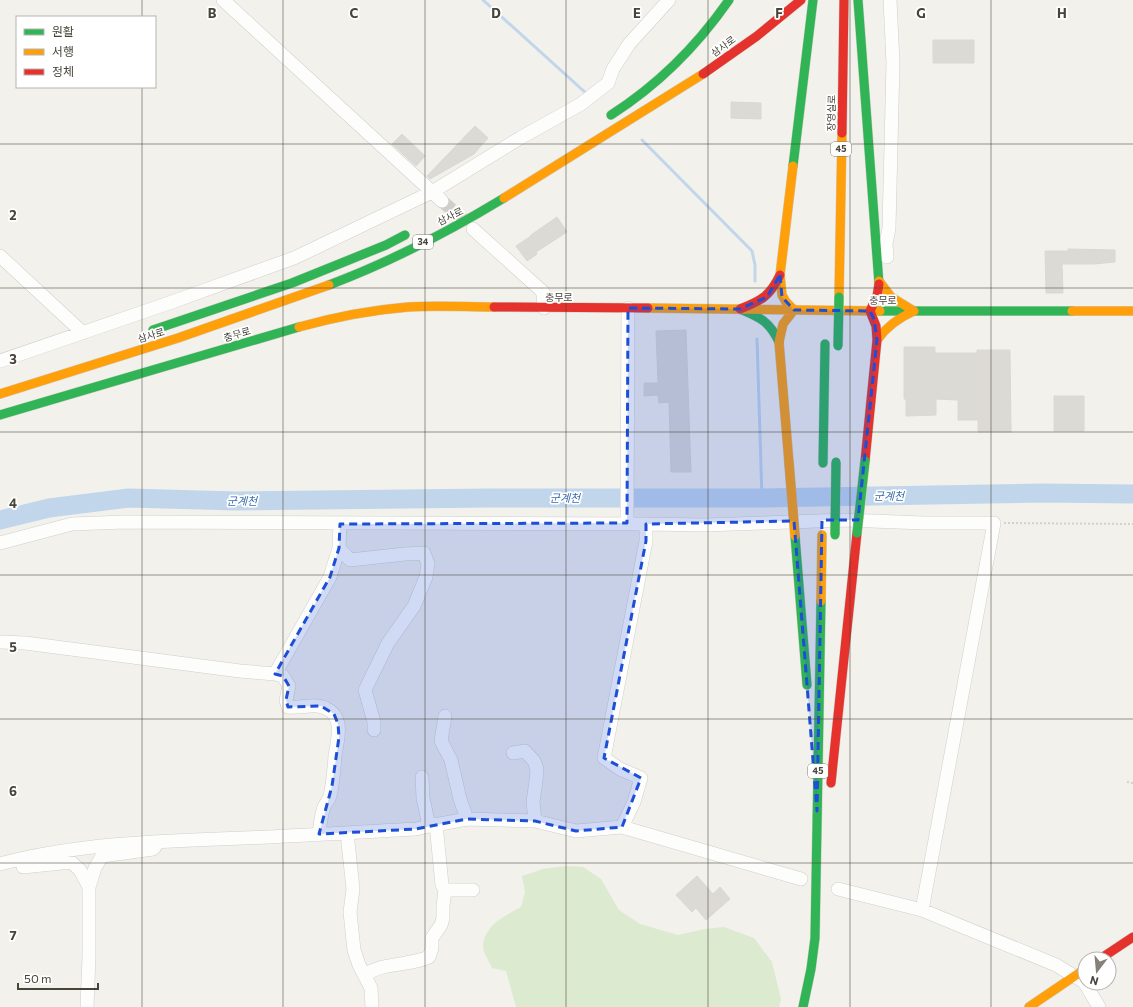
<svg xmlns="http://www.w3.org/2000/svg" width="1133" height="1007" font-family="Commissioner,'Noto Sans KR',sans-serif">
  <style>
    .green { fill: #dceacf }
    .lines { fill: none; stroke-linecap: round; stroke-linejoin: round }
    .stream { stroke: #c1d6eb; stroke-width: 3 }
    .river { stroke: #c1d6eb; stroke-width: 19 }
    .building { fill: #dcdad5; stroke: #dad8d2 }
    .street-tunnel { stroke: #d0cec8; stroke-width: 13; stroke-dasharray: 13 6; stroke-linecap: butt }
    .street-casing { stroke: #d0cfca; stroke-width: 14 }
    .fast-casing { stroke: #d0cec4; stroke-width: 10 }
    .slow-casing { stroke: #d0cec4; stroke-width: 10 }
    .jam-casing { stroke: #d0cec4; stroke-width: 10 }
    .path { stroke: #d2d1cb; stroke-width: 2; stroke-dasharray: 2 2; stroke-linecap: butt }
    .street { stroke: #fdfdfc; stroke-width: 13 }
    .fast { stroke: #30b455; stroke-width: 9 }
    .slow { stroke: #ff9f0a; stroke-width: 9 }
    .jam { stroke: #e5322d; stroke-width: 9 }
    .fast-bridge-casing { stroke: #c7c1aa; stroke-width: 10; stroke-linecap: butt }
    .slow-bridge-casing { stroke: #c7c1aa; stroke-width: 10; stroke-linecap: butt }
    .fast-bridge { stroke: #30b455; stroke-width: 9 }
    .slow-bridge { stroke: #ff9f0a; stroke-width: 9 }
    .marked { fill: #1d4ed8; fill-opacity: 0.2; stroke: #1d4ed8; stroke-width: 3; stroke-dasharray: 8 5; stroke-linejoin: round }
    .grid { fill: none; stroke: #474439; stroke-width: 1; stroke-opacity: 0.55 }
    .labels { text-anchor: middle; stroke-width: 3.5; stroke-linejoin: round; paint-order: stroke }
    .shield { fill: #fff; stroke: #7e7c74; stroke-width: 1 }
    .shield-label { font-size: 9px; font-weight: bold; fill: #474439 }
    .street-label { font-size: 10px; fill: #474439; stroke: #fff }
    .water-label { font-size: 11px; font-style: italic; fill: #3a6dab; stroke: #fff }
    .grid-label { font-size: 13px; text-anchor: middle; font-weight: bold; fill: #474439; stroke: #fff; stroke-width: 3.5; stroke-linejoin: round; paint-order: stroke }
  </style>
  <rect width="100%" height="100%" fill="#f2f1ec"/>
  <path class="green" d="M566 866 583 867 601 879 619 910 640 924 678 935 705 929 724 927 754 938 772 962 781 999 779 1007H516L506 971 492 968C490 962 483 953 483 947 484 925 505 916 521 907L525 892 522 876 543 869Z"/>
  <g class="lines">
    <path class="stream" d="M483 0 587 94
      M642 140 752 251 755 265V281
      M757 339 762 498"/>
    <path class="river" d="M0 520 49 508 129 498 236 501 488 498H762L1041 493 1133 494"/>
  </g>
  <path class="building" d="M933 40H974V63H933Z
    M731 102 761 103V119L731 118Z
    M475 126 488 138 474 154 430 179 427 176Z
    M402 134 425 156 416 166 392 144Z
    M557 217 567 232 536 252 537 254 527 261 516 246 531 236V235Z
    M1068 249 1115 250V262L1094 264H1062L1063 293H1046L1045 251H1068Z
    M686 330 691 472H671L669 402 659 403 658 395 644 396V383H658L656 331Z
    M904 347H935V353H977V350H1010L1011 432H978V420H958V400L936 399V415L906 416V399H904Z
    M1054 396H1084V431H1054Z
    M697 876 713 894 720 887 730 899 706 920 696 908 692 912 676 895Z"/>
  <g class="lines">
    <path class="street-tunnel" d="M442 201 469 225"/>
    <g class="street-casing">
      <path id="street" d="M223 0 442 201
        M473 229 543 292 544 308
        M0 256 83 333
        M887 257 886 244 889 228 893 63 890 0
        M0 361 172 302 294 258 432 192 520 138 581 104 608 83 613 69 629 44 669 0
        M627 523 628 308
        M646 524 705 525 845 520 924 523H994L922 910
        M0 543 72 524 125 522 646 524V541L604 758 620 769 641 778 634 802 622 827 801 879
        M339 548 350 560 405 554 424 553 428 564 426 577 414 606 388 643 365 690 374 722V730
        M0 642 25 643 240 671 275 674 330 577 339 548 340 524
        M275 674 283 676 289 686 286 700 288 707C302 709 314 702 327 709 345 718 337 741 335 756 334 770 333 783 330 796 329 800 326 803 324 807 321 815 320 826 319 834
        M445 716 441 741 451 760 460 799 467 819
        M513 753 525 751 534 761 537 769 536 781 533 802 535 821
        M422 777 423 798 429 826
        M347 833 353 889 350 912 354 950 359 965 371 988 372 1007
        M0 864C79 843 162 841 243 838 301 836 358 832 416 829L429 826 467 819 535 821 576 831 622 827
        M23 867 71 862 80 870 89 887
        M838 889 922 910 1056 965 1084 982 1099 1007
        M445 890H473
        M365 975C383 962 409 966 429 957L432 948V938L441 925 443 918V906L445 890 442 885 436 824
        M87 1007 89 957V887L95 868 102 856 153 849 155 847"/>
    </g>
    <g class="fast-casing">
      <path id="fast" d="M858 0 879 284
        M611 115C658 85 697 46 729 0
        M793 166 813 0
        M329 285C390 262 448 232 504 198
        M740 309C760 317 770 322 779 342
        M880 311H1072
        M153 330 292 283 386 245 405 235
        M0 415 299 327
        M823 463 825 344
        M795 536 807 685
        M803 1007 811 969 815 938 821 601"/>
    </g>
    <g class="slow-casing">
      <path id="slow" d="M504 198 703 74
        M879 281 891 297 914 311
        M839 297 842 133
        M648 308 880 311
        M1072 311H1133
        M299 327C335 317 371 310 408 307 436 305 466 307 494 307
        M877 340C887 326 898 318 914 311
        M0 394 178 338 329 285
        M789 463 779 342 783 324 794 310 786 302 782 295 780 275 793 166
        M821 601 822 535
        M1029 1007 1085 969"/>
    </g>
    <g class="jam-casing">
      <path id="jam" d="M703 74 757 36 801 0
        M842 133 844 0
        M494 307 648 308
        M740 309C761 301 770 296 780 275
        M865 461 877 340 876 326 870 311 877 296 879 284
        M831 783 857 533
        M1100 959 1133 937"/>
    </g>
    <path class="path" d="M1004 523 1133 524
      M1127 782 1133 783"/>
    <use href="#street" class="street"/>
    <use href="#fast" class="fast"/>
    <use href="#slow" class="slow"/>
    <use href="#jam" class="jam"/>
    <g class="fast-bridge-casing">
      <path id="fast-bridge" d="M838 346 839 297
        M857 533 865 461
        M835 535 836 462"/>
    </g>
    <g class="slow-bridge-casing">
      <path id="slow-bridge" d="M789 463 795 536"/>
    </g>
    <use href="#fast-bridge" class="fast-bridge"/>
    <use href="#slow-bridge" class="slow-bridge"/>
  </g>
  <path class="marked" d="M780 275 782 297 794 310 870 311 874 319 877 340 858 520H822L817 811 794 521 646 524V541L604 758 641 778 622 827 576 831 535 821 467 819 416 829 319 834 332 786 339 737 338 724 334 714 321 706 288 707 286 700 289 686 283 676 275 674 330 577 339 548 340 524 627 523 628 308 740 309 767 297Z"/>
  <path class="grid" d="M142 0V17M283 0V1007M425 0V1007M566 0V1007M708 0V1007M850 0V1007M991 0V1007M142 87V1007M0 144H1133M0 288H1133M0 432H1133M0 575H1133M0 719H1133M0 863H1133"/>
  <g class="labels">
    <g class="shield">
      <rect x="831" y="142" width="20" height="14" rx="3"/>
      <rect x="413" y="235" width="20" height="14" rx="3"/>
      <rect x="808" y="764" width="20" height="14" rx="3"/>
    </g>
    <g class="shield-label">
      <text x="841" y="152">45</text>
      <text x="423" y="245">34</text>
      <text x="818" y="774">45</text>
    </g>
    <g class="street-label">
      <text transform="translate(723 46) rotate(-36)" y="4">삼사로</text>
      <text transform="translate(831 113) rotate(-89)" y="4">장영실로</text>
      <text transform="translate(450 216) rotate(-27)" y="4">삼사로</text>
      <text x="559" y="301">충무로</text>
      <text x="883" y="304">충무로</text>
      <text transform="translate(237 334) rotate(-16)" y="4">충무로</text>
      <text transform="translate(151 335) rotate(-17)" y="4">삼사로</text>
    </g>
    <g class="water-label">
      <text x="889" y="500">군계천</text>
      <text x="565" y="502">군계천</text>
      <text x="242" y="505">군계천</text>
    </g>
  </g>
  <g class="grid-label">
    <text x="212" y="18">B</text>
    <text x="354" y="18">C</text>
    <text x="496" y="18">D</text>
    <text x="637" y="18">E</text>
    <text x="779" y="18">F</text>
    <text x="921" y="18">G</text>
    <text x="1062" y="18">H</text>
    <text x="13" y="220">2</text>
    <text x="13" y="364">3</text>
    <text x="13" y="508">4</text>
    <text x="13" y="652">5</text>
    <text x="13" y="796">6</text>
    <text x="13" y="940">7</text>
  </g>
  <rect x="16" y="16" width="140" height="72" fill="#ffffff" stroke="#b5b4b0"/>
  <rect x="24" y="29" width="20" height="6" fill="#30b455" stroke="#b5b4b0"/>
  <text x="52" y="36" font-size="12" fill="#474439">원활</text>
  <rect x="24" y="49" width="20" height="6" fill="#ff9f0a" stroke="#b5b4b0"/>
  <text x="52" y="56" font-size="12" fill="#474439">서행</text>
  <rect x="24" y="69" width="20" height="6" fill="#e5322d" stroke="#b5b4b0"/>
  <text x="52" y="76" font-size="12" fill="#474439">정체</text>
  <g transform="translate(1097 971) rotate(196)"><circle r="19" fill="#ffffff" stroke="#b5b4b0"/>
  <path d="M0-3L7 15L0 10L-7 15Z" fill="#838178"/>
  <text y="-6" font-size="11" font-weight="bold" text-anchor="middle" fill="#474439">N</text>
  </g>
  <path d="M18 983v6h80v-6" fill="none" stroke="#474439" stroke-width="2"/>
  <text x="24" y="983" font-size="12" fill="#474439" stroke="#ffffff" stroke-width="3" paint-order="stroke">50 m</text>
</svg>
